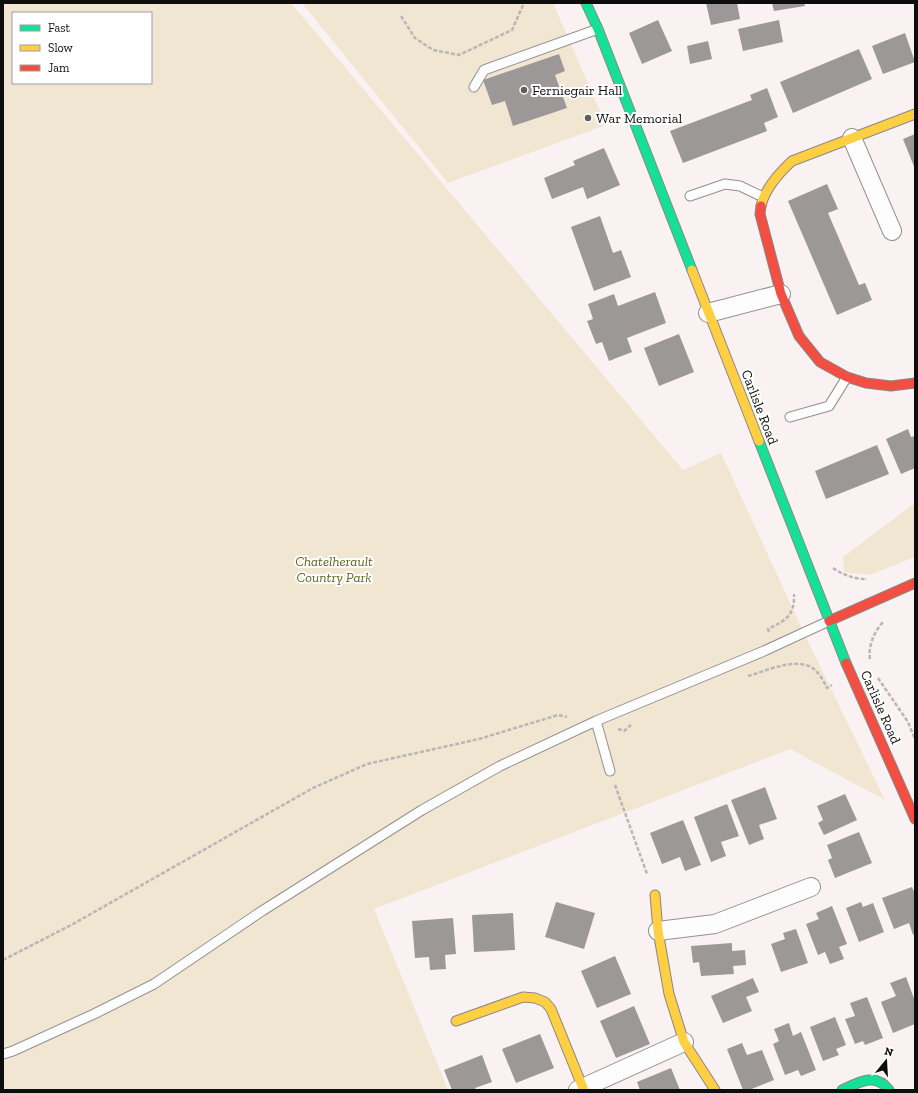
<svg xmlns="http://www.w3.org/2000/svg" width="918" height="1093" font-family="'Zilla Slab',serif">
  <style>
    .green { fill: #f0e6d2; fill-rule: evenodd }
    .building { fill: #9d9898 }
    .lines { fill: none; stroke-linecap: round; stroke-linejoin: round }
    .lane-casing { stroke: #949090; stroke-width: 11 }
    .street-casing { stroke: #949090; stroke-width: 20 }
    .fast-casing { stroke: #8a8787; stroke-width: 11 }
    .slow-casing { stroke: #8a8787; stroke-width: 11 }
    .jam-casing { stroke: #8a8787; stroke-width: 11 }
    .path { stroke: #b8b6b6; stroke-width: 2.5; stroke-dasharray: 4 2; stroke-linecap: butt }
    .lane { stroke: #fefdfd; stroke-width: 9 }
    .street { stroke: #fefdfd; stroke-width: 18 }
    .fast { stroke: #16e098; stroke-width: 9 }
    .slow { stroke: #ffcf43; stroke-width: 9 }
    .jam { stroke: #f24e42; stroke-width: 9 }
    .poi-dot { fill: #605d5d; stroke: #fff; stroke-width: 1.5 }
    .labels { text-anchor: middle; stroke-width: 4; stroke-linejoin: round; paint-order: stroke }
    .poi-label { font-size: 14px; fill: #0d0d0d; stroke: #fff; text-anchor: start }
    .street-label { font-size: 14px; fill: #0d0d0d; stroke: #fff }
    .park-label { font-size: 14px; font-style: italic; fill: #5e631f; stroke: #fff }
  </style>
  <rect width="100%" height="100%" fill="#faf2f2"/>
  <path class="green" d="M3 3H291L683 470 721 453 804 633 885 800 790 749 374 909 448 1090H3ZM13 13H151V83H13Z
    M302 3H553L606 125 448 183Z
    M915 503V557L870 575 844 572 843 557Z"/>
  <path class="building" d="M706 3H737L740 19 711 25Z
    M772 3H804L805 6 774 11Z
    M658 20 672 51 642 64 629 33Z
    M779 20 783 42 743 51 738 29Z
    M905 33 915 62 883 74 872 46Z
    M708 41 712 59 690 64 687 46Z
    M859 49 872 79 793 113 780 82Z
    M559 54 565 71 555 75 567 108 513 126 505 101 492 105 483 80Z
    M767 88 778 117 764 123 767 131 683 163 670 131 752 100 750 95Z
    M915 134V169L903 139Z
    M604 148 620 185 587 199 583 187 552 199 544 178 575 165 573 161Z
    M827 184 838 209 828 213 859 285 865 283 872 300 837 315 788 201Z
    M600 216 613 253 621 250 631 277 594 291 571 227Z
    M655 292 666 323 627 338 632 352 609 361 602 342 596 344 587 321 593 319 588 304 614 294 618 306Z
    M679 334 694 372 659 386 644 348Z
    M908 429 911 437 915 436V468L901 474 886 439Z
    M877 445 889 474 826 499 815 471Z
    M765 787 777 819 759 825 764 839 749 845 731 800Z
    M845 794 857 820 824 835 818 823 823 820 817 806Z
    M727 804 739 836 721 842 726 856 711 862 694 817Z
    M683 820 701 865 685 871 680 857 662 864 650 833Z
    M859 832 872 863 835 878 828 860 832 858 827 845Z
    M912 887 915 894V934L913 935 909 923 894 929 882 898Z
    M556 902 595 913 584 949 545 937Z
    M861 902 863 907 873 903 884 932 859 942 846 908Z
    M832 906 847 944 839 947 844 959 830 964 825 952 818 955 806 924 819 919 816 913Z
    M513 913 515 950 474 952 472 915Z
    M453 918 456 954 445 955 446 969 430 970 429 957 415 958 412 921Z
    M796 929 808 963 781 972 771 944 785 939 783 933Z
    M732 943V951L745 950 746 965 733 966 734 974 701 976 699 962 693 963 691 946Z
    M615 956 631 994 597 1008 581 971Z
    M906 977 915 1001V1024L893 1033 881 1002 896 996 890 983Z
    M753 978 759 992 746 997 752 1011 723 1023 711 996Z
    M867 997 883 1038 865 1045 863 1041 855 1044 845 1019 855 1016 850 1003Z
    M634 1006 650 1044 616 1058 600 1021Z
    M835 1017 846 1045 836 1049 839 1055 823 1061 810 1027Z
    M789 1023 793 1036 801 1032 816 1070 801 1076 798 1070 785 1075 773 1044 779 1041 774 1029Z
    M540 1034 554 1068 516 1083 502 1049Z
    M742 1043 747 1055 762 1050 774 1080 749 1090H743L727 1049Z
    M482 1055 492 1082 475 1088 476 1090H452L444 1070Z
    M671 1068 680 1090H640L637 1082Z"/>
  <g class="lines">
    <g class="lane-casing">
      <path id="lane" d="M474 87 484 70 598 29
        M690 196 725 184 740 186 763 197
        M790 417 829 406 847 377
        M596 721 610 771
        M3 1054 13 1051 94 1014 154 984 262 911 422 810 500 766 596 721 764 651 829 621"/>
    </g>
    <g class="street-casing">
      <path id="street" d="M852 138 892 231
        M708 313 781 294
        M658 931 715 924 811 887
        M578 1090 684 1042"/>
    </g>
    <g class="fast-casing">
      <path id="fast" d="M586 3 598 29 692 270
        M759 441 846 663
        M842 1090C859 1082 876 1072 889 1090"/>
    </g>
    <g class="slow-casing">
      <path id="slow" d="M761 206C765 188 779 173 792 161L915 114
        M692 270 759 441
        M655 895 658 931 669 994 684 1042 715 1090
        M456 1021 523 997 535 998 545 1002 551 1009 583 1088"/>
    </g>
    <g class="jam-casing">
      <path id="jam" d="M761 206 760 214 781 294 799 336 820 362 847 377 866 383 891 386 915 383
        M829 621 915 583
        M846 663 915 819"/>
    </g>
    <path class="path" d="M401 16 415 38 433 50 459 55 512 30 524 3
      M833 568C843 575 854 579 867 579
      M769 632 768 629C785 621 795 616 794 594
      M870 659C868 646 874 632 883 622
      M748 676C766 671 790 659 809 666 818 670 823 680 827 688L832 685
      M878 678 908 722 915 739
      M618 729 624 731 631 725
      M615 785 647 874
      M3 960 73 924 313 788 367 764 479 739 558 715 567 717"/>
    <use href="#lane" class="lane"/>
    <use href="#street" class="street"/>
    <use href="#fast" class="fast"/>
    <use href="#slow" class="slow"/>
    <use href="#jam" class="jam"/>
  </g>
  <g class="poi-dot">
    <circle cx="524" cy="90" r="4"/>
    <circle cx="588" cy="118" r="4"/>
  </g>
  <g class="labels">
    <g class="poi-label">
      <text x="532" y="95">Ferniegair Hall</text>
      <text x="596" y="123">War Memorial</text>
    </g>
    <g class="street-label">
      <text transform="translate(760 407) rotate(69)" y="5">Carlisle Road</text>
      <text transform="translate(881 707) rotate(66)" y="5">Carlisle Road</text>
    </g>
    <g class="park-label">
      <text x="334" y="566">Chatelherault<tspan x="334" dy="16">Country Park</tspan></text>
    </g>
  </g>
  <rect width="918" height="1093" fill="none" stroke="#0d0d0d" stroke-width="8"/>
  <rect x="12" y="12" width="140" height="72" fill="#ffffff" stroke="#9e9e9e"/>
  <rect x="20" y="25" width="20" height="6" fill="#16e098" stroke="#9e9e9e"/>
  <text x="48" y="32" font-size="12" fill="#0d0d0d">Fast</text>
  <rect x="20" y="45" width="20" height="6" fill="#ffcf43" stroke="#9e9e9e"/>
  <text x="48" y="52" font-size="12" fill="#0d0d0d">Slow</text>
  <rect x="20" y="65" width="20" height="6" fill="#f24e42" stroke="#9e9e9e"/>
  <text x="48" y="72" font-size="12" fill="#0d0d0d">Jam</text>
  <g transform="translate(886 1061) rotate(18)" stroke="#ffffff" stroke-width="3" paint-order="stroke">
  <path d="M0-3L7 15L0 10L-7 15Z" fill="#0d0d0d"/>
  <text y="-6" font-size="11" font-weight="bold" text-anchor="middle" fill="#0d0d0d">N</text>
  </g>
</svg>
